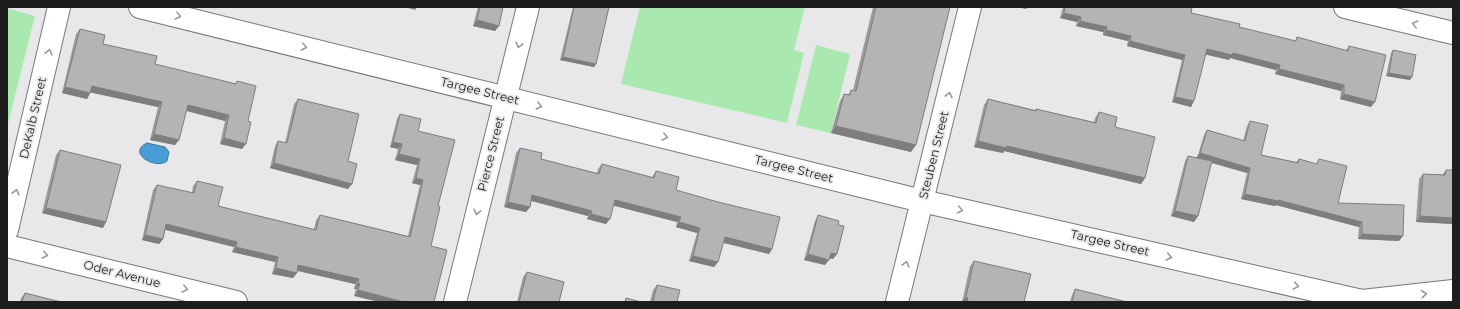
<svg xmlns="http://www.w3.org/2000/svg" width="1460" height="309" font-family="Montserrat,sans-serif">
  <style>
    .green { fill: #a9e9b0 }
    .water { fill: #489dd6; stroke: #3b779f }
    .lines { fill: none; stroke-linecap: round; stroke-linejoin: round }
    .street-casing { stroke: #777879; stroke-width: 24 }
    .secondary-casing { stroke: #777879; stroke-width: 24 }
    .street { stroke: #fff; stroke-width: 22 }
    .secondary { stroke: #fff; stroke-width: 22 }
    .wall { fill: #9c9b99 }
    .shaded-wall { fill: #7f7e7d }
    .building { fill: #b5b4b2; stroke: #7f7e7d }
    .oneway { stroke: #99999a }
    .labels { text-anchor: middle; stroke-width: 3.5; stroke-linejoin: round; paint-order: stroke }
    .street-label { font-size: 12px; fill: #1d1d1e; stroke: #e8e8ea }
  </style>
  <rect width="100%" height="100%" fill="#e8e8ea"/>
  <path class="green" d="M640 7H805L794 50 804 53 787 123 621 84Z
    M7 8 35 16 7 128Z
    M816 45 850 54 831 133 796 125Z"/>
  <path class="water" d="M147 143 165 147 169 152 167 161C156 170 126 153 147 143Z"/>
  <g class="lines">
    <g class="street-casing">
      <path id="street" d="M1345 7 1453 33
        M7 230 59 7
        M7 246 236 302
        M455 302 528 7
        M897 302 970 7"/>
    </g>
    <g class="secondary-casing">
      <path id="secondary" d="M140 7 922 201 1362 301 1453 291"/>
    </g>
    <use href="#street" class="street"/>
    <use href="#secondary" class="secondary"/>
  </g>
  <path class="wall" d="M478 7H503L495 31 473 26Z
    M573 7H609L596 64 594 67 560 60Z
    M873 7H950L911 152 831 133 840 101 844 94 848 95 851 90H853Z
    M1063 7H1192L1191 13 1239 27 1295 41 1297 37 1346 50 1349 46 1371 107 1340 99 1341 91 1275 74 1276 70 1230 58 1229 60 1205 54 1191 107 1172 102 1182 60 1127 46 1128 41 1103 35V32L1076 26 1077 22 1060 18Z
    M80 29 103 44 155 64 235 84 237 81 248 121 242 149 220 144 225 121 186 111 175 145 150 140 158 107 91 92 87 99 62 93 76 34Z
    M1393 50 1410 80 1386 76 1391 53Z
    M298 99 348 161 352 184 348 189 270 168 275 146 278 141 285 143 294 104Z
    M988 99 1035 110 1036 109 1094 122 1095 118 1099 112 1115 127 1145 178 1141 184 1004 151 1003 153 974 147 984 105Z
    M400 114 418 131 438 206 440 207 354 296 356 289H354L355 284 297 271 293 278 272 274 275 262 232 252 234 247 165 230 163 239 159 244 142 240 153 190 157 185 192 193 193 186 197 181 218 206 314 229 316 220 320 215 408 236 420 185 412 183 417 165 395 160 398 149 390 147 397 119Z
    M1250 121 1261 155 1296 162 1299 159 1316 164 1319 159 1338 203 1399 241 1358 239 1359 227 1276 205 1275 206 1241 199 1247 173 1211 163 1198 216 1194 222 1171 216 1185 161 1188 156 1197 158 1204 135 1207 130 1243 141 1247 126Z
    M520 148 541 159 597 173 598 169 602 164 652 177 656 171 676 190 772 249 769 254 723 243 718 262 714 267 689 261 697 233 676 227 677 222 613 205 606 224 587 219 588 216 531 201 530 207 526 212 504 207 516 153Z
    M60 150 103 228 42 213 56 155Z
    M1446 170H1453V224L1416 222 1419 179 1423 174 1442 175Z
    M818 215 838 225 837 254 833 259 829 258 825 265 804 260 815 221Z
    M974 261 1024 302H962L970 266Z
    M527 272 559 302H517L523 277Z
    M657 285 677 302H650L653 290Z
    M1075 289 1127 302H1070L1072 295Z
    M25 293 61 302H20L21 298Z"/>
  <path class="shaded-wall" d="M405 7H417L415 10Z
    M1016 7H1028L1026 9Z
    M1064 13 1081 17 1077 22 1060 18Z
    M477 20 499 26 495 31 473 26Z
    M1080 21 1107 27 1103 32 1076 26Z
    M1106 30 1131 36 1128 41 1103 35Z
    M1130 41 1185 55 1182 60 1127 46Z
    M1207 49 1233 53 1280 65 1276 70 1230 58 1229 60 1203 54Z
    M563 57 596 64 594 67 560 60Z
    M1279 69 1344 85 1341 91 1275 74Z
    M1389 73 1412 77 1410 80 1386 76Z
    M92 86 162 102 158 107 88 92Z
    M65 87 90 93 87 99 62 93Z
    M1344 94 1375 102 1371 107 1340 99Z
    M1175 97 1194 101 1191 107 1172 102Z
    M188 105 229 115 225 121 184 110Z
    M836 126 916 145 911 152 831 133Z
    M154 134 179 140 175 145 150 140Z
    M224 138 246 144 242 149 220 144Z
    M978 141 1007 146 1145 178 1141 184 1004 151 1003 153 974 147Z
    M393 142 402 144 398 149 390 147Z
    M1200 153 1250 168 1247 173 1196 158Z
    M399 154 420 159 417 165 395 160Z
    M274 163 352 184 348 189 270 168Z
    M416 178 423 180 420 185 412 183Z
    M1245 194 1278 200 1362 222 1359 227 1276 205 1275 206 1241 199Z
    M532 195 592 211 588 216 529 200Z
    M615 200 681 217 677 222 611 205Z
    M508 202 530 207 526 212 504 207Z
    M46 208 106 222 103 228 42 213Z
    M1175 211 1198 216 1194 222 1171 216Z
    M591 214 610 219 606 224 587 219Z
    M1420 216 1453 218V224L1416 222Z
    M679 222 700 228 697 233 676 227Z
    M166 224 237 242 234 247 163 229Z
    M1362 234 1403 236 1399 241 1358 239Z
    M145 235 163 239 159 244 142 240Z
    M725 237 772 249 769 254 721 242Z
    M236 247 278 257 275 262 232 252Z
    M831 253 837 254 833 259 827 258Z
    M808 254 829 260 825 265 804 260Z
    M693 256 718 262 714 267 689 261Z
    M298 265 359 279 355 284 295 270Z
    M276 268 297 273 293 278 272 274Z
    M358 283 360 284 356 289H354Z
    M358 290 404 302H379L354 296Z
    M966 297 968 298 965 302H962Z"/>
  <path class="building" d="M480 7H503L499 26 477 20Z
    M574 7H609L596 64 563 57Z
    M876 7H950L916 145 836 126 844 94 850 95 851 90 856 91Z
    M1065 7H1192L1191 13 1240 24 1239 27 1296 41 1297 37 1348 51 1349 46 1386 55 1375 102 1344 94V85L1279 69 1280 65 1233 53 1232 55 1207 49 1194 101 1175 97 1185 55 1130 41 1131 36 1106 30 1107 27 1080 21 1081 17 1064 13Z
    M80 29 105 35 103 44 157 56 155 64 236 84 237 81 256 86 248 121 251 122 246 144 224 138 229 115 188 105 179 140 154 134 162 102 92 86 90 93 65 87Z
    M1393 50 1416 55 1412 77 1389 73Z
    M298 99 359 114 348 161 357 164 352 184 274 163 278 141 287 143Z
    M988 99 1036 111V109L1096 123 1099 112 1117 117 1115 127 1155 137 1145 178 1007 146 1006 148 978 141Z
    M400 114 421 119 418 131 455 140 438 206 440 207 431 246 447 250 434 302H404L358 290 360 284 358 283 359 279 298 265 297 273 276 268 278 257 236 247 237 242 166 224 163 239 145 235 157 185 194 193 197 181 223 187 218 206 316 230 320 215 410 237 423 180 416 178 420 159 399 154 402 144 393 142Z
    M1250 121 1268 125 1261 155 1298 163 1299 159 1317 164 1319 159 1347 166 1338 203 1404 205 1403 236 1362 234V222L1278 200V201L1245 194 1250 168 1200 153 1207 130 1245 141Z
    M520 148 542 153 541 159 599 174 602 164 654 178 656 171 679 177 676 190 718 202 780 217 772 249 725 237 718 262 693 256 700 228 679 222 681 217 615 200 610 219 591 214 592 211 532 195 530 207 508 202Z
    M60 150 121 165 106 222 46 208Z
    M1188 156 1212 161 1198 216 1175 211Z
    M1446 170H1453V218L1420 216 1423 174 1445 175Z
    M818 215 839 221 838 225 844 226 837 254 831 253 829 260 808 254Z
    M974 261 1031 274 1024 302H967L968 298 966 297Z
    M527 272 564 282 559 302H519Z
    M657 285 680 290 677 302H653Z
    M1075 289 1127 302H1072Z
    M25 293 61 302H22Z
    M626 298 641 302H625Z"/>
  <defs><path id="oneway-chevron" d="M-2-3.5L2.5 0L-2 3.5" fill="none" stroke-width="1.6" stroke-linecap="round" stroke-linejoin="round"/></defs>
  <g class="oneway">
    <use href="#oneway-chevron" transform="translate(178 16) rotate(14)"/>
    <use href="#oneway-chevron" transform="translate(1415 24) rotate(-166)"/>
    <use href="#oneway-chevron" transform="translate(519 45) rotate(104)"/>
    <use href="#oneway-chevron" transform="translate(304 47) rotate(14)"/>
    <use href="#oneway-chevron" transform="translate(49 52) rotate(-77)"/>
    <use href="#oneway-chevron" transform="translate(949 95) rotate(-76)"/>
    <use href="#oneway-chevron" transform="translate(539 106) rotate(14)"/>
    <use href="#oneway-chevron" transform="translate(665 137) rotate(14)"/>
    <use href="#oneway-chevron" transform="translate(16 192) rotate(-77)"/>
    <use href="#oneway-chevron" transform="translate(960 210) rotate(13)"/>
    <use href="#oneway-chevron" transform="translate(477 212) rotate(104)"/>
    <use href="#oneway-chevron" transform="translate(45 255) rotate(14)"/>
    <use href="#oneway-chevron" transform="translate(1169 257) rotate(13)"/>
    <use href="#oneway-chevron" transform="translate(906 264) rotate(-76)"/>
    <use href="#oneway-chevron" transform="translate(1296 286) rotate(13)"/>
    <use href="#oneway-chevron" transform="translate(185 289) rotate(14)"/>
    <use href="#oneway-chevron" transform="translate(1424 294) rotate(-6)"/>
  </g>
  <g class="labels">
    <g class="street-label">
      <text transform="translate(480 91) rotate(14)" y="4">Targee Street</text>
      <text transform="translate(33 118) rotate(-77)" y="4">DeKalb Street</text>
      <text transform="translate(491 154) rotate(-76)" y="4">Pierce Street</text>
      <text transform="translate(934 155) rotate(-76)" y="4">Steuben Street</text>
      <text transform="translate(794 169) rotate(14)" y="4">Targee Street</text>
      <text transform="translate(1110 243) rotate(13)" y="4">Targee Street</text>
      <text transform="translate(122 274) rotate(14)" y="4">Oder Avenue</text>
    </g>
  </g>
  <rect width="1460" height="309" fill="none" stroke="#1d1d1e" stroke-width="16"/>
</svg>
